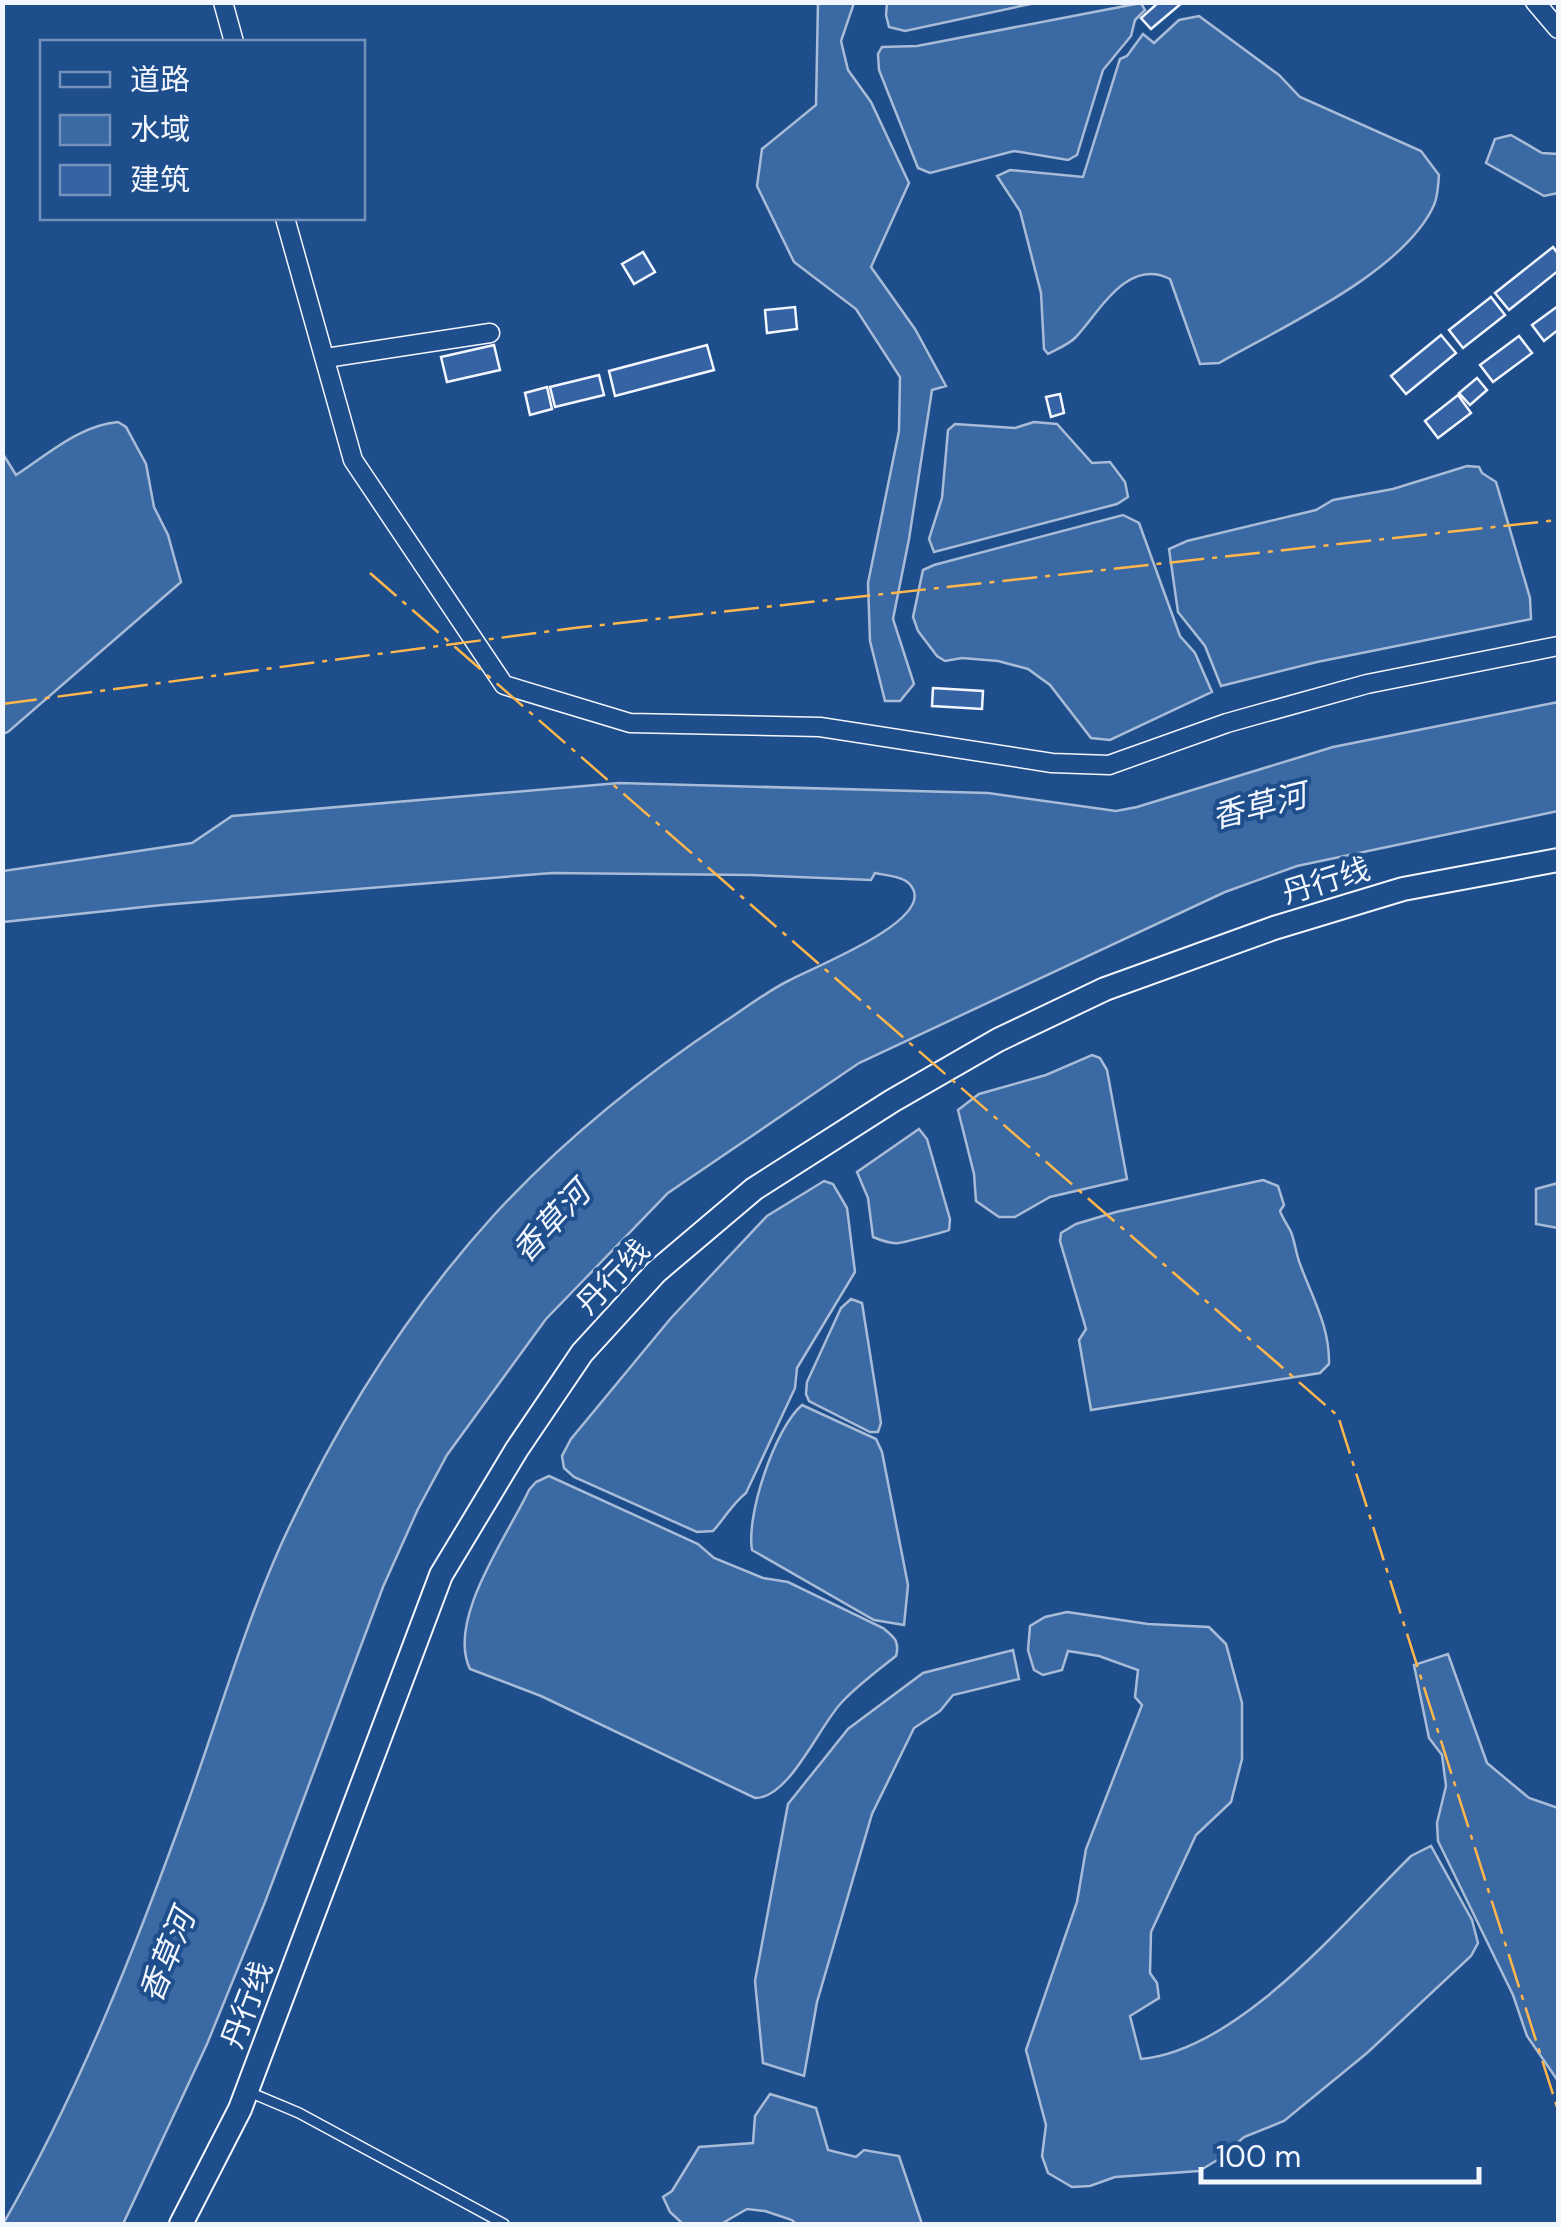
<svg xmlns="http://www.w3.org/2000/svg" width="1561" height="2227" font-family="'DM Sans','Noto Sans SC',sans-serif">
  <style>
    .water { fill: #3b69a3; stroke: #a8bbd7; stroke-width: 2.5 }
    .building { fill: #3563a3; stroke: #f2f6ff; stroke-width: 2.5 }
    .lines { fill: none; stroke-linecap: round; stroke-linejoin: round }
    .lane-casing { stroke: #f2f6ff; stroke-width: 12 }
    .street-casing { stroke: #f2f6ff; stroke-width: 21 }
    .secondary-casing { stroke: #f2f6ff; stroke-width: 26 }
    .lane { stroke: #1f4e8c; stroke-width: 9 }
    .street { stroke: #1f4e8c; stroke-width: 18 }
    .secondary { stroke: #1f4e8c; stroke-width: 22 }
    .power { stroke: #ffb74d; stroke-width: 2.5; stroke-dasharray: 35 8 5 8; stroke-linecap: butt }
    .labels { text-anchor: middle; stroke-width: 8; stroke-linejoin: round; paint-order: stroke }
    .street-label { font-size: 30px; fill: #f2f6ff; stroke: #1f4e8c }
    .water-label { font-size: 32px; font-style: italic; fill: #f2f6ff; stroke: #1f4e8c }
  </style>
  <rect width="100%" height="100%" fill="#1f4e8c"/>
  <path class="water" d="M818 2 854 3 841 41 848 70 871 102 909 183 871 267 915 329 946 386 932 390 909 539 893 619 914 684 900 701H885L870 641 868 583 899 431 900 377 856 309 794 262 757 186 762 149 816 105Z
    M887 3V2L1035 3 905 31 889 27 886 15Z
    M1141 3 1145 10 1135 20 1131 36 1103 70 1077 155 1068 160 1014 151 930 173 918 168 879 70 878 54 882 47 917 46Z
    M1199 16 1279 75 1300 97 1421 151 1439 175C1438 185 1438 196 1434 205 1404 272 1282 327 1219 363L1200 364 1170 279C1128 257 1100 311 1076 337 1068 345 1057 349 1048 354L1044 349 1041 293 1020 211 997 176 1010 170 1083 177 1120 59 1127 56 1143 34 1154 43 1179 20Z
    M1511 135 1542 153 1558 154V193L1544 196 1486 163 1495 139Z
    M118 422 126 427 146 464 154 507 168 535 181 582 8 732 3 734V454L16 475C47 455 80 425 118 422Z
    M1034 422 1057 424 1092 463 1110 462 1125 482 1128 497 1117 504 934 552 929 539 942 498 948 430 955 424 1015 428Z
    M1467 466 1479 467 1482 473 1496 482 1530 598 1531 619 1317 662 1221 686 1205 646 1178 612 1169 549 1187 541 1316 510 1333 500 1393 489Z
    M1123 515 1139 523 1180 636 1195 653 1212 692 1110 740 1091 738 1050 685 1028 669 998 661 962 658 945 661 937 656 918 631 913 617 923 570 934 565Z
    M1558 702V811L1297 866 1225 892 859 1063 668 1193 546 1319 447 1455 418 1509 383 1587 265 1902 207 2044 123 2224H3C80 2090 137 1944 189 1799 219 1715 244 1628 280 1547 334 1428 406 1312 494 1215 563 1140 640 1078 724 1022 746 1008 767 991 790 980 814 967 930 922 913 889 907 876 888 876 875 873L871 880 750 875 552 873 162 905 3 922V871L192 843 232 816 619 783 988 793 1116 811 1137 807 1333 747Z
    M1092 1055 1100 1058 1107 1070 1127 1179 1050 1197 1015 1217H999L976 1201 974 1174 958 1110 979 1094 1046 1075Z
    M919 1129 927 1139 950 1219 949 1230C945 1232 905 1242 899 1243 890 1244 880 1240 873 1237L868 1198 857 1172Z
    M1263 1180 1278 1186 1284 1205 1280 1211C1283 1219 1287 1224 1291 1232 1295 1242 1296 1254 1300 1264 1312 1297 1330 1327 1329 1364L1320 1373 1091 1410 1079 1340 1086 1329 1060 1241 1061 1233 1076 1224 1116 1212Z
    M824 1181 833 1184 847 1208 855 1272 797 1368 795 1388 746 1493C732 1504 725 1518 713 1531L697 1532 574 1477 564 1468 562 1456 571 1439 671 1318 767 1216Z
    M1558 1183V1228L1536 1224V1189Z
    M851 1299 862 1303 881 1423 878 1432H870L809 1401 806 1394 807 1382 841 1308Z
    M802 1405 876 1439 882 1452 908 1585 904 1625 874 1620 752 1550C746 1515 775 1428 802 1405Z
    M549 1476 698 1544 714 1558 763 1578 788 1582 883 1628C894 1637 900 1641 896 1656 877 1671 858 1685 842 1702 819 1726 789 1799 755 1798L541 1696 470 1669C446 1620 508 1535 529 1490L536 1482Z
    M1067 1612 1148 1624 1209 1627 1226 1644 1242 1703V1759L1231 1802 1196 1835 1151 1932 1150 1973 1157 1983 1159 1998 1130 2016 1141 2059C1239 2050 1343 1923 1411 1856L1431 1846 1472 1920 1478 1943 1471 1956 1367 2053 1284 2121 1244 2137 1219 2159 1199 2171 1115 2177 1090 2186 1072 2187 1048 2173 1042 2156 1046 2125 1026 2050 1077 1902 1086 1849 1142 1705 1135 1697 1138 1670 1099 1656 1068 1651 1062 1670 1043 1675 1034 1670 1028 1650 1030 1626 1045 1617Z
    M1013 1650 1019 1679 953 1695 940 1711 914 1728 872 1814 817 2002 804 2076 763 2063 755 1981 788 1804 848 1729 923 1673Z
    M1448 1654 1487 1763 1529 1798 1558 1808V2081L1527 2036 1513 1995 1438 1841 1437 1823 1446 1786 1442 1755 1429 1738 1414 1665Z
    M770 2094 816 2108 828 2150 856 2157 864 2150 899 2156 922 2224H796L792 2220 765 2211 747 2209 721 2224H683L670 2212 663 2197 672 2191 699 2147 753 2143 755 2116Z"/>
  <path class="building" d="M1159 2H1183L1151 29 1141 18Z
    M1553 247 1558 254V271L1509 310 1495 293Z
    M643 252 655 272 634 284 622 264Z
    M1491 297 1505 315 1463 348 1449 330Z
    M1558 306V330L1544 341 1532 325Z
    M795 307 797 329 767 333 765 310Z
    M1441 335 1456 353 1406 394 1391 376Z
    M1519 336 1532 353 1493 382 1480 365Z
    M494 345 500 370 447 382 441 357Z
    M707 345 714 370 615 396 609 371Z
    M599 375 604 395 555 407 550 387Z
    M1477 378 1487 390 1470 405 1459 393Z
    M547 387 552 409 530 415 525 393Z
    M1060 394 1064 413 1051 417 1046 397Z
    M1458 395 1471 413 1438 438 1425 421Z
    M933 688 983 691 982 709 932 706Z"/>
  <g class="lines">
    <g class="lane-casing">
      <path id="lane" d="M249 2092 299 2113 504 2224"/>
    </g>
    <g class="street-casing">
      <path id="street" d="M223 2 234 42
        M1535 2 1558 29
        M285 218 353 460 504 685 630 723 820 727 1052 763 1109 765 1227 723 1367 684 1558 646
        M326 358 490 333"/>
    </g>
    <g class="secondary-casing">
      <path id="secondary" d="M181 2224 240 2109 441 1575 517 1449 582 1353 656 1272 754 1189 892 1101 998 1040 1105 989 1274 928 1403 889 1558 860"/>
    </g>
    <use href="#lane" class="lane"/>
    <use href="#street" class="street"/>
    <use href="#secondary" class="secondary"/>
    <path class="power" d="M370 573 1338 1416 1558 2110
      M2 704 574 628 1558 520"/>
  </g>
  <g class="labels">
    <g class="street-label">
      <text transform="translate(1326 881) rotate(-17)" y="10">丹行线</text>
      <text transform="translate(613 1277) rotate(-46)" y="10">丹行线</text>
      <text transform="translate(247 2005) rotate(-69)" y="10">丹行线</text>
    </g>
    <g class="water-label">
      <text transform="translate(1259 806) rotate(-14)" y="11">香草河</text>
      <text transform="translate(551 1222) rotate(-47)" y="11">香草河</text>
      <text transform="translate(167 1956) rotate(-68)" y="11">香草河</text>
    </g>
  </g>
  <rect width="1561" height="2227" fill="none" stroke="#f2f6ff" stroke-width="10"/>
  <rect x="40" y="40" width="325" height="180" fill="#1f4e8c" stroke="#7391ba" stroke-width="2.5"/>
  <rect x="60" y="72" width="50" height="15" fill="#1f4e8c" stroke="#7391ba" stroke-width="2.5"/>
  <text x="130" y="90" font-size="30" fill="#f2f6ff">道路</text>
  <rect x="60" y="115" width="50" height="30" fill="#3b69a3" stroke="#7391ba" stroke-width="2.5"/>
  <text x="130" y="140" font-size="30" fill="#f2f6ff">水域</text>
  <rect x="60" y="165" width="50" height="30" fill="#3563a3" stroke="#7391ba" stroke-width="2.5"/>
  <text x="130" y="190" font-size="30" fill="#f2f6ff">建筑</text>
  <path d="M1201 2167v15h278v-15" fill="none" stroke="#f2f6ff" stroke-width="5"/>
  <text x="1216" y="2167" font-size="30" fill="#f2f6ff" stroke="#1f4e8c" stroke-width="8" paint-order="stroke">100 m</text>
</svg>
